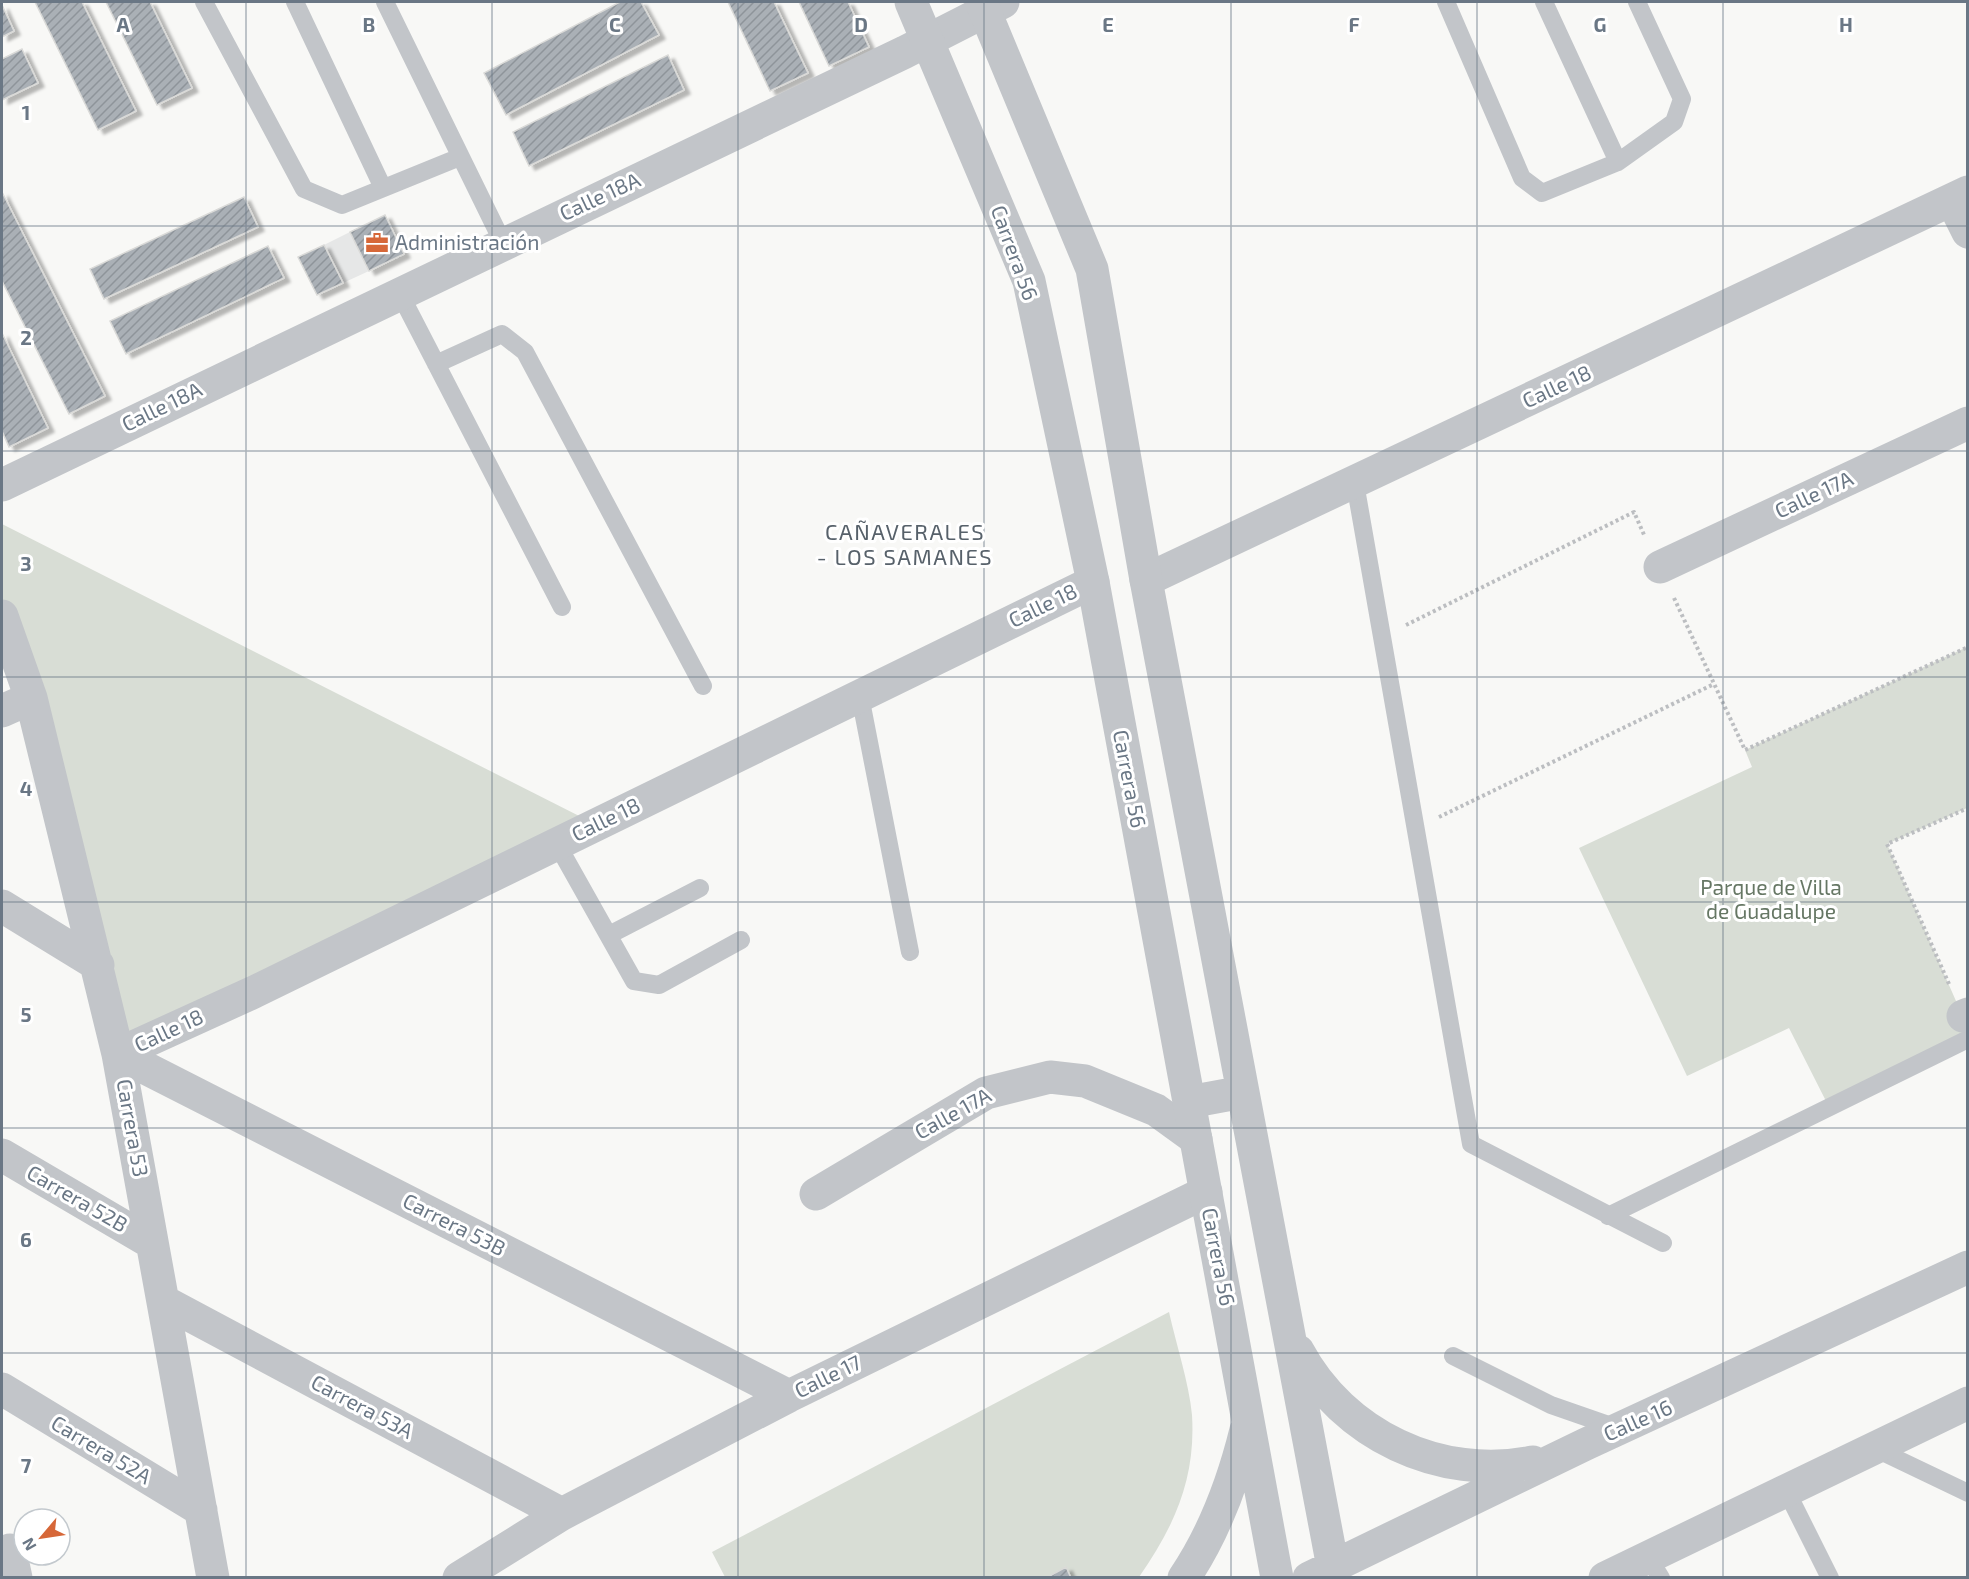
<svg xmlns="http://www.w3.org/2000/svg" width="1969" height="1579" font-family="'Exo 2',sans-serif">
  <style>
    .built { fill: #e6e7e7 }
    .green { fill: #d8ddd5 }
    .building { fill: url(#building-hatch); stroke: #dadad8; stroke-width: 1.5; filter: url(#shadow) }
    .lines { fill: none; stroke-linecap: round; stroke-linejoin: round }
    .path { stroke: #bcbec1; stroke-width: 4; stroke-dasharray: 3 3; stroke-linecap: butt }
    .service { stroke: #c2c5c9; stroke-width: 18 }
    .minor { stroke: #c2c5c9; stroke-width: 33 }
    .tertiary { stroke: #c2c5c9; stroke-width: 33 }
    .grid { fill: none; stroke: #6a7785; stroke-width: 1.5; stroke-opacity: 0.55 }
    .labels { text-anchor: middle; stroke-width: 6; stroke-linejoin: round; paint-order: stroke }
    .street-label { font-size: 21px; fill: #6a7785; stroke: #fff }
    .poi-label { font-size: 21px; fill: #6a7785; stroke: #fff; text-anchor: start }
    .park-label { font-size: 21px; fill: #667764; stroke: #fff }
    .neighbourhood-label { font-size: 22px; letter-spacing: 1.5px; fill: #57616a; stroke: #fff }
    .grid-label { font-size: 20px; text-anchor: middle; font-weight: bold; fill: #6a7785; stroke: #fff; stroke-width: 6; stroke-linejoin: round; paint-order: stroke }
  </style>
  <defs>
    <pattern id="building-hatch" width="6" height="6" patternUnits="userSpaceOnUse" patternTransform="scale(1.5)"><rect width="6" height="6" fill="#aab0b6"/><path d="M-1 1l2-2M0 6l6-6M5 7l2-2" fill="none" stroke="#8e949a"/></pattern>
    <filter id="shadow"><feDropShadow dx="6" dy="4" stdDeviation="1.5" flood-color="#0004"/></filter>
  </defs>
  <rect width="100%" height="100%" fill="#f8f8f6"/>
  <path class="built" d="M350 232 369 271 343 283 324 245Z"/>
  <path class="green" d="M2 524 597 825 118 1054 2 616Z
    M1967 647V808L1887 844 1967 1026V1039L1829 1107 1789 1028 1687 1076 1579 848 1752 767 1745 750Z
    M1169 1312C1176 1344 1189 1383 1192 1415 1196 1479 1174 1527 1139 1577H725L712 1552Z"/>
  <path class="building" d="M35 2H82L136 111 98 130Z
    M106 2H150L192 88 157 105Z
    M620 2H641L659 35 506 115 484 73Z
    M728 2H774L808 73 770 91Z
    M799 2H848L869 47 829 66Z
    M2 5 14 31 2 37Z
    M22 49 38 83 2 100V59Z
    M668 55 684 90 529 166 513 132Z
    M2 192 105 396 69 414 2 281Z
    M244 197 258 227 104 299 90 269Z
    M385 215 404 254 369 271 350 232Z
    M324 245 343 283 317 295 298 257Z
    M268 246 284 278 126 354 110 321Z
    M2 333 48 428 9 447 2 431Z
    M1066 1567 1071 1578H1046Z"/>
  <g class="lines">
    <path class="path" d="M1674 598 1745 750 1968 647
      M1406 625 1634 512 1645 537
      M1439 817 1714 684
      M1949 984 1887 844 1968 808"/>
    <path class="service" d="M204 2 304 189 342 205 460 157
      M295 2 383 188
      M385 2 503 243
      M1446 2 1522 178 1542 193 1618 162 1674 122 1682 99 1637 2
      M1544 2 1618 162
      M399 292 562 607
      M436 364 502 334 525 352 703 686
      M1355 483 1471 1144 1663 1243
      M860 696 910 952
      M557 844 634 981 659 985 741 940
      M609 935 700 888
      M1608 1216 1968 1039
      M1453 1356 1551 1405 1620 1429
      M1874 1448 1968 1493
      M1786 1490 1830 1578
      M1648 1557 1661 1578"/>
    <path class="minor" d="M1952 200 1968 232
      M2 485 905 52 1003 2
      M1660 567 1968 423
      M1146 580 1968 192
      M2 616 31 698 118 1054 213 1578
      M2 711 31 698
      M2 906 98 965
      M1963 1016 1968 1014
      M118 1054 254 992 1093 582
      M118 1054 789 1396
      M2 1155 152 1243
      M816 1194 986 1093 1050 1077 1085 1081 1156 1110 1196 1139
      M163 1301 562 1514
      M2 1389 201 1510
      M10 1550 16 1578
      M459 1578 562 1514 789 1396 1206 1192"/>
    <path class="tertiary" d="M911 2 1029 281 1093 582 1277 1578
      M981 2 1092 269 1146 580 1335 1578
      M1189 1102 1243 1092
      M1298 1351C1343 1435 1440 1481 1533 1462
      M1184 1578C1215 1532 1233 1483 1246 1430
      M1309 1578 1586 1444 1968 1267
      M1605 1578 1968 1403"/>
  </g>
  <path class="grid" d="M246 2V1578M492 2V1578M738 2V1578M984 2V1578M1231 2V1578M1477 2V1578M1723 2V1578M2 226H1968M2 451H1968M2 677H1968M2 902H1968M2 1128H1968M2 1353H1968"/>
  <defs>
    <g id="office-bare" transform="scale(1.8)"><path d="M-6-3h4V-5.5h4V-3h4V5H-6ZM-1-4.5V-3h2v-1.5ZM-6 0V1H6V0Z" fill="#d66738" stroke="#fff" stroke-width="2.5" paint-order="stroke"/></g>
  </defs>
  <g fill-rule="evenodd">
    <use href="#office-bare" x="377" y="243"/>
  </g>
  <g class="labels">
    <g class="street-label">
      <text transform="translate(600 197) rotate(-25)" y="7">Calle 18A</text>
      <text transform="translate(1014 253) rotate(70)" y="7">Carrera 56</text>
      <text transform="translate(1557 387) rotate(-25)" y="7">Calle 18</text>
      <text transform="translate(162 407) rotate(-26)" y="7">Calle 18A</text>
      <text transform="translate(1814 495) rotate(-25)" y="7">Calle 17A</text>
      <text transform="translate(1043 606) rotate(-26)" y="7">Calle 18</text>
      <text transform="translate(1129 779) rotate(79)" y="7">Carrera 56</text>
      <text transform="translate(606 820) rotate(-26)" y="7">Calle 18</text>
      <text transform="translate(169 1031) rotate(-25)" y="7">Calle 18</text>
      <text transform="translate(953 1114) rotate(-29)" y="7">Calle 17A</text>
      <text transform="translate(132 1128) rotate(80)" y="7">Carrera 53</text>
      <text transform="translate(77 1199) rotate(30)" y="7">Carrera 52B</text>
      <text transform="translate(454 1225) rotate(27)" y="7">Carrera 53B</text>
      <text transform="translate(1218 1257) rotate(79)" y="7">Carrera 56</text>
      <text transform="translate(828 1377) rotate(-26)" y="7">Calle 17</text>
      <text transform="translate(362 1407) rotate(28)" y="7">Carrera 53A</text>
      <text transform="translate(1638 1421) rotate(-24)" y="7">Calle 16</text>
      <text transform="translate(101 1450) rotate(31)" y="7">Carrera 52A</text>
    </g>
    <g class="poi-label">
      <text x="395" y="250">Administración</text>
    </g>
    <g class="park-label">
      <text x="1771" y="895">Parque de Villa<tspan x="1771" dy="24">de Guadalupe</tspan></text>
    </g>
    <g class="neighbourhood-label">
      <text x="905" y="540">CAÑAVERALES<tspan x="905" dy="25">- LOS SAMANES</tspan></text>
    </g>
  </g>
  <g class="grid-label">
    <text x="123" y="32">A</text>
    <text x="369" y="32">B</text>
    <text x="615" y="32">C</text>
    <text x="861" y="32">D</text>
    <text x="1108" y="32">E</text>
    <text x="1354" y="32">F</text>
    <text x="1600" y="32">G</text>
    <text x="1846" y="32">H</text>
    <text x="26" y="120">1</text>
    <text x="26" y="345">2</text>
    <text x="26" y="571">3</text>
    <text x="26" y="796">4</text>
    <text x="26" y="1022">5</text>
    <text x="26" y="1247">6</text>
    <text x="26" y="1473">7</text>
  </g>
  <rect width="1969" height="1579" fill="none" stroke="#6a7785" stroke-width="6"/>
  <g transform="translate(42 1537) rotate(241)"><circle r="28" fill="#ffffff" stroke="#c3c9ce" stroke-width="1.5"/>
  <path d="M0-4.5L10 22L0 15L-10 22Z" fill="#d66738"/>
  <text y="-9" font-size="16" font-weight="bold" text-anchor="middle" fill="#6a7785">N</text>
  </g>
</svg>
